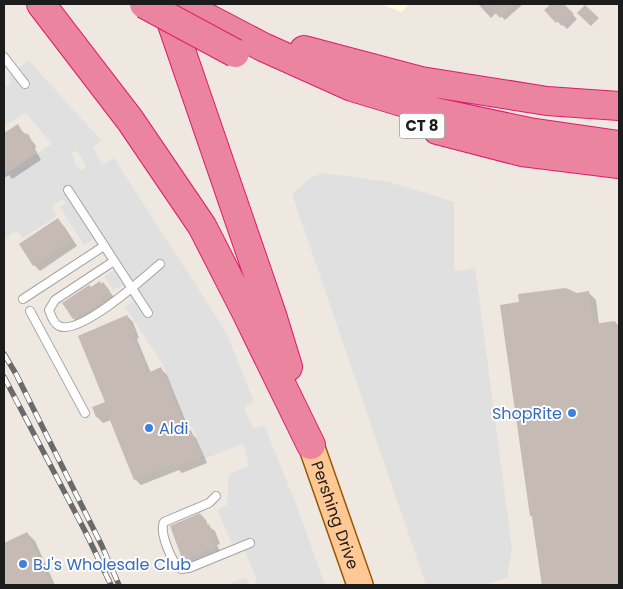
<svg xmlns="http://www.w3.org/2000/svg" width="623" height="589" font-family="Poppins,sans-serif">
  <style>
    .education { fill: #fffcd9 }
    .parking { fill: #e0e0e0; fill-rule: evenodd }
    .shadow { fill: #0003 }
    .building { fill: #c6bab4 }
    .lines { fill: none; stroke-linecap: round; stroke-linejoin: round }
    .service-casing { stroke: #a3a3a3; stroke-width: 10 }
    .primary-casing { stroke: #945600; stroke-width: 28 }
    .motorway-casing { stroke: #de1c6f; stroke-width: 30 }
    .service { stroke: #fff; stroke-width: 8 }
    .primary { stroke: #ffc895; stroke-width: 25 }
    .motorway { stroke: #ea849f; stroke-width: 28 }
    .rail-casing { stroke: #6a6a6a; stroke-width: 5.5 }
    .rail { stroke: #fff; stroke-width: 4; stroke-dasharray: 11; stroke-linecap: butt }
    .motorway-bridge-casing { stroke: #de1c6f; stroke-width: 30; stroke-linecap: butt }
    .motorway-bridge { stroke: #ea849f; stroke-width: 28 }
    .shop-dot { fill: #3f7fe0; stroke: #fff; stroke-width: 2 }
    .labels { text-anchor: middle; stroke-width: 4; stroke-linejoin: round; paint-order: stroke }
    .shield { fill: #fff; stroke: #606060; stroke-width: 1 }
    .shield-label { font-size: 15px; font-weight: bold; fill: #1c1c1c }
    .shop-label { font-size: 16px; fill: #366cbe; stroke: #fff; text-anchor: start }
    .street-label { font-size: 16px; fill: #1c1c1c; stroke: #fff }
  </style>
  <rect width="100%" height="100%" fill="#eee8e1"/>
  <path class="education" d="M381 4H410L401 12Z"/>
  <path class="parking" d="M28 60 101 140 93 148 102 164 106 163 114 158 226 332 254 402 246 405 244 408 253 428H255L264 425 296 504 325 585H253L255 584 256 578 241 541 232 544 217 510 227 505 229 474 249 466 244 445 242 444 204 459 192 426 187 427 163 365 125 307 133 302 132 300 123 285 113 290 104 276 114 270 93 239 84 245 60 207 66 203 65 201 62 200 53 205 52 208 57 216 23 238 16 230 4 239V175L52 144 26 113 4 126V88L11 83 9 77ZM74 151 78 152 86 165 85 168 80 170 74 163V158L71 154Z
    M324 173 390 182 454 202V270L461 271 475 267 512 549 508 569V577L484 585H426L292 194 312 177Z
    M246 577 250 585H226Z"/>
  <path class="shadow" d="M478 4H523L505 20 497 12 491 18Z
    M552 4H562L577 19 567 29 562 24 561 25 546 10Z
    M17 126 33 142 36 146 35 149 41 160 12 179 9 175 4 178V135Z
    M58 220 64 226 77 246 40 271 34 265Z
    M103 284 115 298 79 325 74 319 91 289Z
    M588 292 596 300 599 324 615 322 619 326V585H542L502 306Z
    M127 316 133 322 139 338 137 339 151 373 161 369 167 375 190 432 196 438 207 463 182 473 179 470 141 485 135 479 111 420 103 423 97 417 94 408 106 403Z
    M200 514 206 520 208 526 215 531 220 544 217 545 221 553 190 566 184 560Z
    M27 533 35 541 55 585H4V544Z"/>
  <path class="building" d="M487 4H515L500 18Z
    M551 4H564L574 14 562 26 558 21 556 23 544 10Z
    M585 5 599 18 591 26 577 13Z
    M18 124 23 133 28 134 31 139 29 142 36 153 4 174V133Z
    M58 218 72 240 33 266 19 244Z
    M100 281 101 284 103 282 110 291 102 298 104 301 73 319 62 303 89 285 91 287Z
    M566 288 577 293 589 291 593 324 615 321 616 327H619V585H542L532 516H530L500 305 519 302 518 294Z
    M127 315 134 332 132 333 148 373 161 367 187 432 191 430 201 457 175 468 173 464 134 480 107 413 96 417 92 407 105 402 78 336Z
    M200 513 204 522 205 521 207 525 209 524 215 538 212 539 216 547 183 561 170 526Z
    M27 532 52 585H4V543Z"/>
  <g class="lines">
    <g class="service-casing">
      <path id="service" d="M4 57 25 84
        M68 190 148 313
        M114 261 55 300 49 310C51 316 54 324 59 326 79 336 144 278 160 264
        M23 299 104 246
        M30 311 85 413
        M216 496 209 503 164 522C159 532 172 564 181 569L189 568 250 543"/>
    </g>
    <g class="primary-casing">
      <g id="primary">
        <path id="s1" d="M311 445 360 585"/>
      </g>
    </g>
    <g class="motorway-casing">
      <path id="motorway" d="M41 4 130 120 202 226 245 310 311 445
        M165 4 272 315 288 367
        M181 4 263 47 352 87 435 112 529 132 619 145
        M304 50 421 81 547 101 619 106
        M437 130 522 152 619 164"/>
    </g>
    <use href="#service" class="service"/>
    <use href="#primary" class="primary"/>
    <use href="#motorway" class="motorway"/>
    <g class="rail-casing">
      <path id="rail" d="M4 354 16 374 102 546 119 585
        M4 377 85 531 111 585"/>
    </g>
    <use href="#rail" class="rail"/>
    <g class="motorway-bridge-casing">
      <path id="motorway-bridge" d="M144 4 235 53"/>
    </g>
    <use href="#motorway-bridge" class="motorway-bridge"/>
  </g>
  <g class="shop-dot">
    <circle cx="572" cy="413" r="5"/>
    <circle cx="149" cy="428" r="5"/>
    <circle cx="23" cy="564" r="5"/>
  </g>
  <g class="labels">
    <rect class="shield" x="399.5" y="113.5" width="45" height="25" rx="4"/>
    <g class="shield-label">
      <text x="422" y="131">CT 8</text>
    </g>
    <g class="shop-label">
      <text x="562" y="419" text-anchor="end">ShopRite</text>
      <text x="159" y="434">Aldi</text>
      <text x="33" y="570">BJ's Wholesale Club</text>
    </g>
    <g class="street-label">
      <text dy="6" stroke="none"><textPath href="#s1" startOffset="74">Pershing Drive</textPath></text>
    </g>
  </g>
  <rect width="623" height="589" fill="none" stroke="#1c1c1c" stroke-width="10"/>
</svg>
